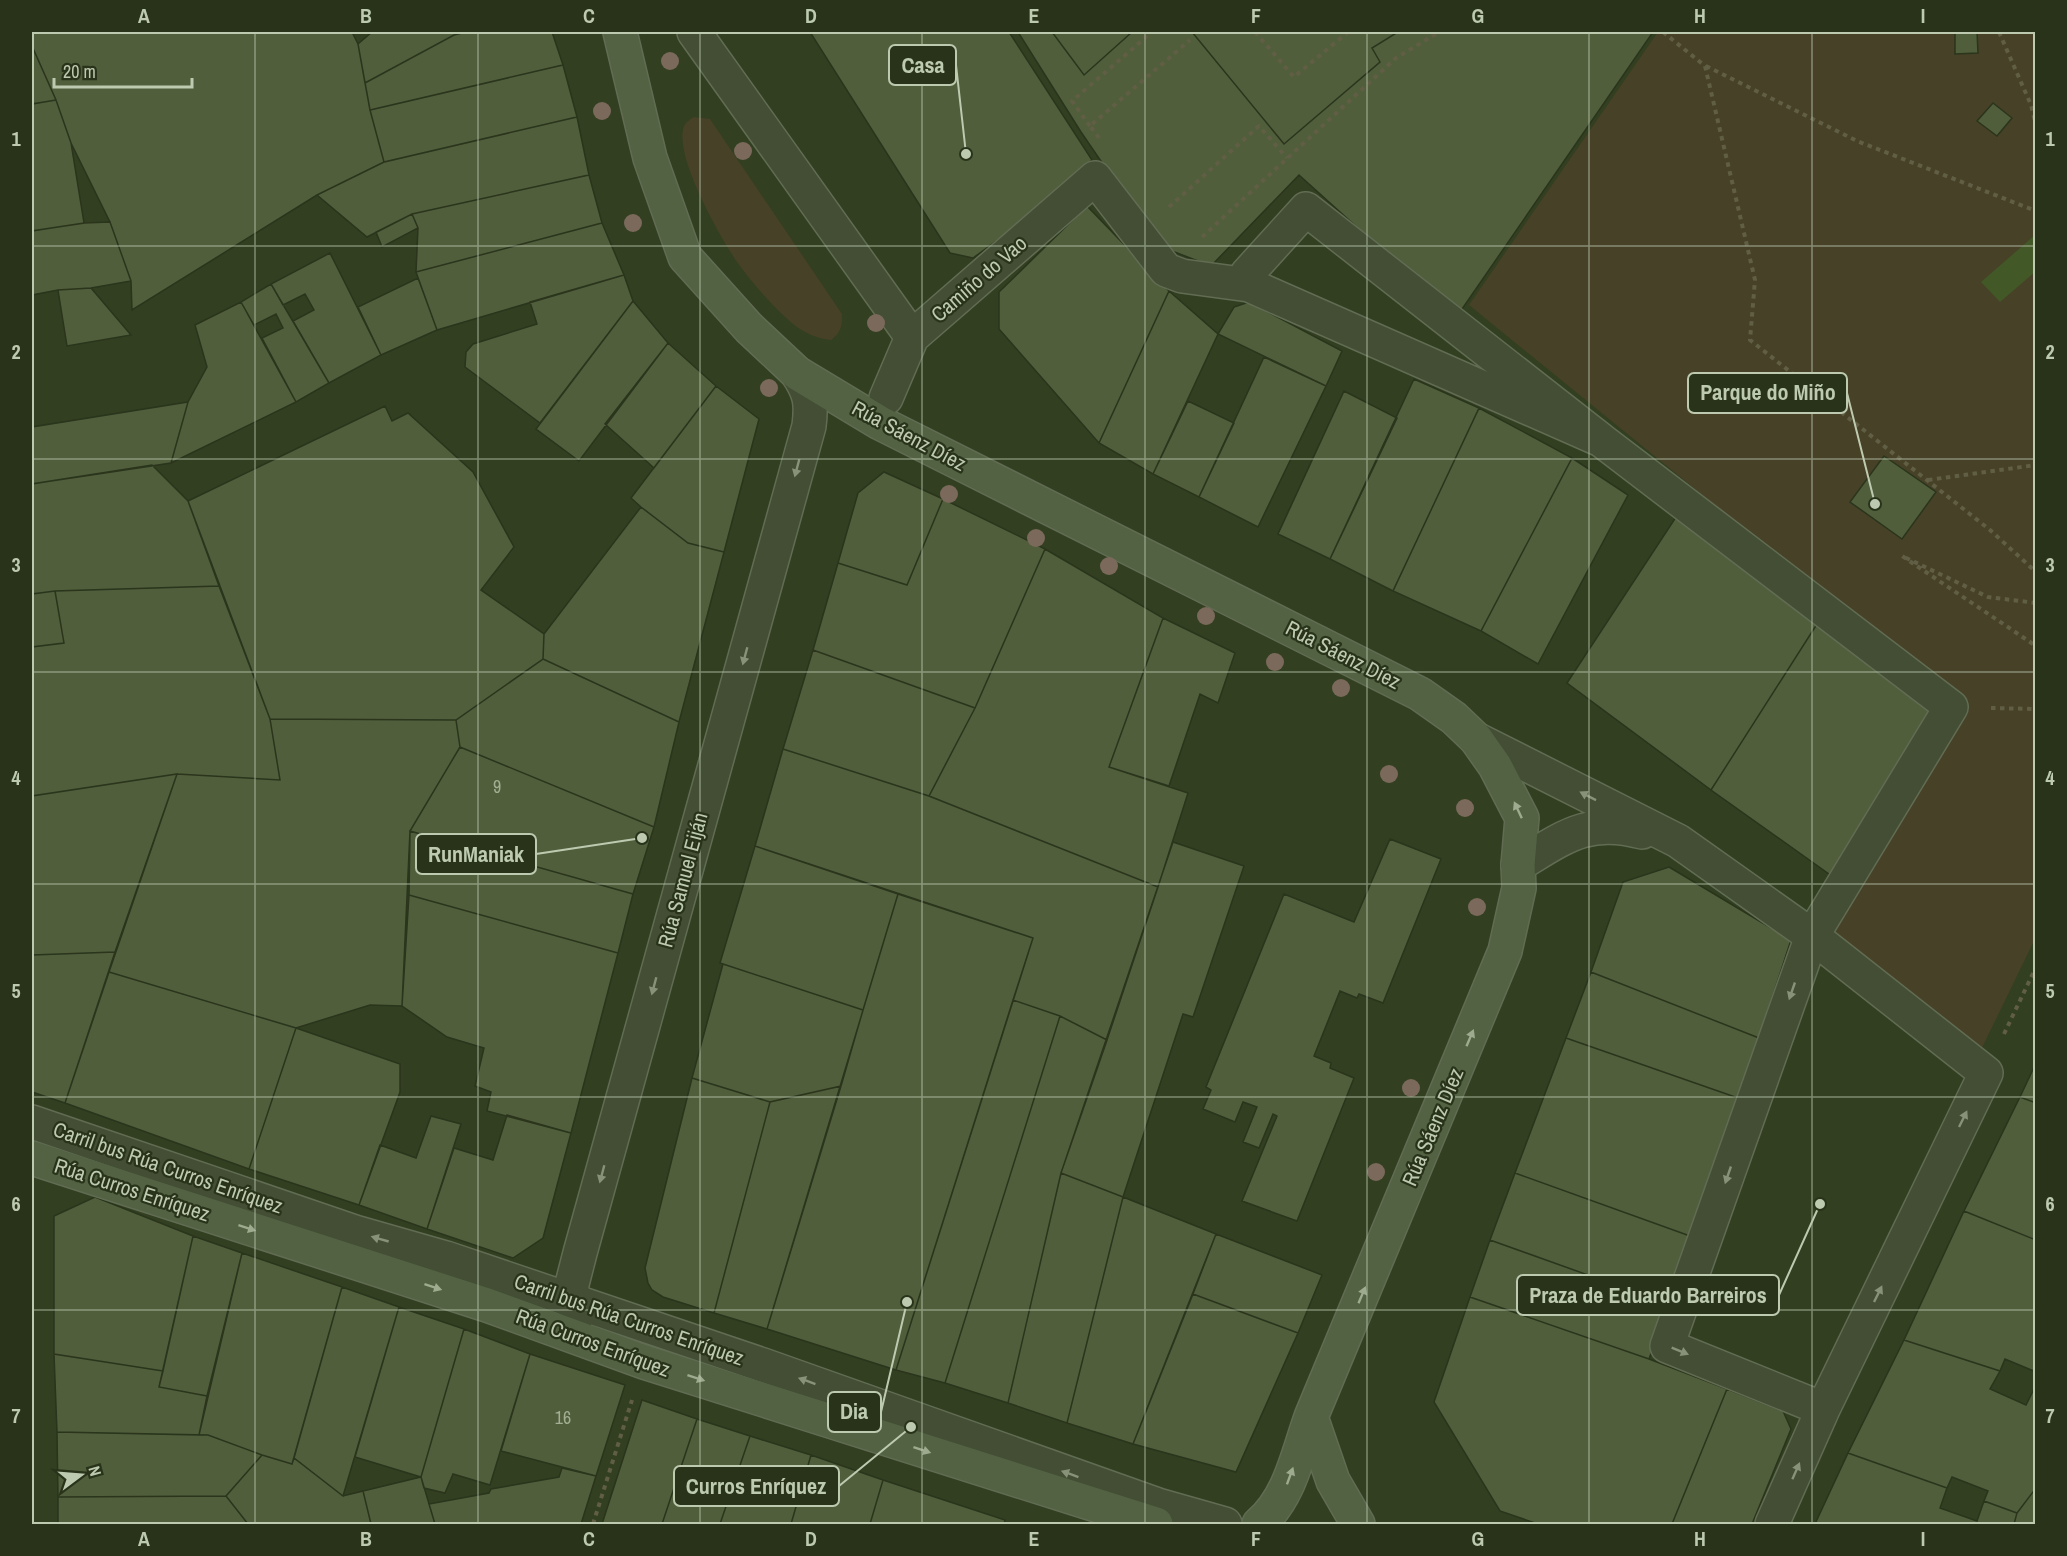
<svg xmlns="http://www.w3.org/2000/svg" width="2067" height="1556" font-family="'Archivo Narrow',sans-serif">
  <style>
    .green { fill: #474127 }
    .water { fill: #435827 }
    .building { fill: #515e3c; stroke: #2a351c; stroke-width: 1.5 }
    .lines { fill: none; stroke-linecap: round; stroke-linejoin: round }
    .street-casing { stroke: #616c53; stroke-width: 36 }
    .secondary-casing { stroke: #616c53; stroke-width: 36 }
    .path { stroke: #605e44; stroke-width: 4; stroke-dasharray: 4.5 4.5; stroke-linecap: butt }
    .street { stroke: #434e35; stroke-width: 33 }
    .secondary { stroke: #536242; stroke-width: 33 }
    .tree { fill: #7b6a5b }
    .oneway { fill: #879279 }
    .oneway2 { fill: #9eab8f }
    .grid { fill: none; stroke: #becab0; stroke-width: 1.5; stroke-opacity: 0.55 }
    .labels { text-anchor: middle; stroke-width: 4.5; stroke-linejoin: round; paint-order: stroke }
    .number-label { font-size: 18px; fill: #a3af93 }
    .street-label { font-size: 21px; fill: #becab0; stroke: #28331a }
    .leader { fill: none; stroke: #becab0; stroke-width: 2 }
    .callout-dot { fill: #becab0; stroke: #28331a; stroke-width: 2 }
    .callout { fill: #28331a; stroke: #becab0; stroke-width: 2 }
    .callout-label { font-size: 22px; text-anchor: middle; font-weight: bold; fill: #becab0 }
    .neatline { fill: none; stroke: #becab0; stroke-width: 2 }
    .grid-label { font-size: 20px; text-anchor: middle; font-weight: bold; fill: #becab0 }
  </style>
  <rect width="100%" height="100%" fill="#323f20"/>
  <path class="green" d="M1658 32H2035V939L1977 1058 1824 934 1958 703 1469 305Z
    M694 117 710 119 842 314C842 326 841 333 831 340 817 339 803 332 793 324 772 306 753 284 737 262 720 237 673 155 684 126 686 122 689 120 694 117Z"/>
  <path class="water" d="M2035 235V272L2000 302 1981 282Z"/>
  <path class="building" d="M32 32H352L358 44 370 110 384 162 317 195 132 310 131 281 110 222 71 143 56 100 32 46Z
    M372 32H466L454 35 365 83 358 44Z
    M466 32H552L563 65 370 110 365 83 454 35Z
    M810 32H1009L1092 160 1013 229 973 258 950 253Z
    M1018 32H1653L1460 312 1380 248 1299 175 1211 266 1159 246 1081 132Z
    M1052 32H1132L1084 75Z
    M1192 32H1398L1372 48 1380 62 1284 144Z
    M1955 32H1977L1978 53 1955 54Z
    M32 46 56 100 32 104Z
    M563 65 577 117 384 162 370 110Z
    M56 100 71 143 84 223 32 231V104Z
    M1993 103 2012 118 1997 136 1977 121Z
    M577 117 589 175 412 214 367 237 317 195 384 162Z
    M589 175 602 223 416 272 418 228 412 214Z
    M1087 206 1169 291 1099 443 999 329V292Z
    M412 214 418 228 382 247 376 232Z
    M110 222 131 281 91 288 58 290 32 295V231L84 223Z
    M602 223 624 275 437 330 416 272Z
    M330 253 381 355 329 383 293 321 314 310 305 294 283 305 271 284Z
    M624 275 633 301 540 423 465 367 466 352 473 344 537 324 530 302Z
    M418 278 437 330 381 355 358 307Z
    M271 284 329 383 296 402 262 338 283 328 276 314 254 325 241 302Z
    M91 288 131 335 67 346 58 290Z
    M1169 291 1218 334 1153 474 1099 443Z
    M633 301 668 343 579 461 536 429Z
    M241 302 296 402 171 463 188 402 207 367 195 325Z
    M1249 302 1342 351 1326 386 1218 334 1234 307Z
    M668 343 716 386 654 468 605 424Z
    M1264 357 1326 386 1258 527 1199 497Z
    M1414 379 1479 408 1393 591 1330 559Z
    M716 386 759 419 724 552 688 543 641 507 631 498Z
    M1344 391 1397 418 1330 559 1278 534Z
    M1188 401 1234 423 1199 497 1153 474Z
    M188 402 171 463 32 484V427Z
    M385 406 392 421 408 413 473 472 514 547 481 590 544 634 543 659 456 720 270 719 188 501Z
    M1479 408 1572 458 1481 631 1393 591Z
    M1884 456 1936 492 1902 539 1850 502Z
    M1572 458 1628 495 1538 664 1481 631Z
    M152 465 188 501 219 586 55 591 32 594V484Z
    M884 472 943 499 907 585 838 563 858 493Z
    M943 499 1045 549 975 708 813 650 838 563 907 585Z
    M641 507 688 543 724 552 679 722 543 659 544 634Z
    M1676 517 1817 624 1711 790 1567 683Z
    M1045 549 1163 618 1109 767 1188 793 1158 887 929 796 975 708Z
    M219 586 270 719 280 780 177 774 32 796V647L64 643 55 591Z
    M55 591 64 643 32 647V594Z
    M1163 618 1235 653 1218 703 1200 694 1169 786 1109 767Z
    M1817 624 1938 715 1836 879 1711 790Z
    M813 650 975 708 929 796 783 749Z
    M543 659 679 722 654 827 460 747 456 720Z
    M270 719 456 720 460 747 410 831 402 1006 370 1005 296 1028 109 972 177 774 280 780Z
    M460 747 654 827 633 894 410 831Z
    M783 749 929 796 1158 887 1107 1040 1060 1016 1013 1000 1033 938 755 846Z
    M177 774 115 952 32 955V796Z
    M410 831 633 894 618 953 409 895Z
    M1390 839 1441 859 1383 1003 1359 994 1357 998 1340 991 1314 1056 1331 1063 1330 1068 1354 1078 1297 1221 1242 1201 1277 1116 1273 1114 1259 1148 1243 1142 1257 1107 1243 1102 1235 1122 1203 1109 1211 1090 1206 1087 1284 894 1354 922Z
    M1173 842 1244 866 1193 1017 1183 1014 1123 1197 1061 1173Z
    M755 846 898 894 863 1010 720 963Z
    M1669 867 1791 940 1759 1038 1591 972 1623 882Z
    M898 894 1033 938 896 1370 767 1329Z
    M409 895 618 953 571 1133 487 1111 491 1092 475 1086 484 1048 447 1037 402 1006Z
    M115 952 65 1103 32 1092V955Z
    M723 964 863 1010 841 1086 770 1102 692 1078Z
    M109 972 296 1028 249 1169 65 1103Z
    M1591 972 1759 1038 1738 1098 1566 1038Z
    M1013 1000 1060 1016 945 1383 896 1370Z
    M1060 1016 1107 1040 1061 1173 1008 1403 945 1383Z
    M296 1028 400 1064V1092L359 1205 249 1169Z
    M1566 1038 1738 1098 1690 1236 1515 1173Z
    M2036 1063V1103L2020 1097Z
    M692 1078 770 1102 714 1313 663 1297 652 1290 648 1283 645 1268Z
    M841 1086 767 1329 714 1313 770 1102Z
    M2020 1097 2036 1103V1240L1964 1211Z
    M507 1115 571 1133 543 1238 513 1258 427 1229 454 1148 493 1160Z
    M431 1116 461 1124 427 1229 359 1205 380 1145 416 1158Z
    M1061 1173 1123 1197 1067 1423 1008 1403Z
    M1515 1173 1690 1236 1669 1304 1490 1240Z
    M95 1197 193 1236 163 1371 54 1354V1216Z
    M1123 1197 1216 1234 1133 1444 1067 1423Z
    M1964 1211 2036 1240V1372L2005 1359 2000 1371 1904 1340Z
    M1216 1234 1322 1275 1298 1333 1193 1294Z
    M193 1236 242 1253 207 1396 159 1387Z
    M1490 1240 1669 1304 1649 1359 1470 1297Z
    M242 1253 342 1287 292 1464 262 1455 208 1435H199Z
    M342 1287 399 1307 343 1496 294 1458Z
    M1193 1294 1298 1333 1236 1472 1133 1444Z
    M1470 1297 1649 1359 1727 1389 1672 1524H1538L1500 1511 1434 1402Z
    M399 1307 464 1329 421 1477 355 1457Z
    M464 1329 530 1354 490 1485 453 1474 445 1493 424 1488 421 1477Z
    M1904 1340 2000 1371 1990 1389 2026 1405 2036 1385V1488L2017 1513 1984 1501 1988 1491 1952 1477 1947 1488 1848 1453Z
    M54 1354 163 1371 159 1387 207 1396 199 1435 57 1432Z
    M530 1354 625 1385 596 1476 501 1451Z
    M1727 1389 1783 1411 1791 1429 1752 1524H1672Z
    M642 1400 697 1419 662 1524H602Z
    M697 1419 750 1436 720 1524H662Z
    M57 1432 208 1435 262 1455 226 1496 58 1497Z
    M750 1436 811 1455 791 1524H720Z
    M1848 1453 1947 1488 1940 1508 1977 1521 1984 1501 2017 1513 2014 1524H1815Z
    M262 1455 292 1464 294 1458 343 1496 363 1491 371 1524H248L226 1496Z
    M811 1455 883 1480 870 1524H791Z
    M562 1468 596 1476 581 1524H435L429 1504 489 1493 491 1489 559 1477Z
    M421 1477 435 1524H371L363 1491Z
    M883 1480 1005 1520 1004 1524H870Z
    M2036 1488V1524H2014L2017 1513Z
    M226 1496 248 1524H58V1497Z"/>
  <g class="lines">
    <g class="street-casing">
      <path id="street" d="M694 32 912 337
        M1306 209 1601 440 1249 285 1247 274Z
        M886 398 912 337 1095 178 1166 270 1182 276 1249 285
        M1601 440 1951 707 1812 936 1667 1346 1823 1409
        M1476 739 1678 841 1812 936 1986 1073 1823 1409 1772 1524
        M1518 865C1563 838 1587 817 1642 832
        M32 1122 355 1232 446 1258 763 1365 1158 1505 1225 1524
        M575 1322 576 1302 571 1288 580 1253 809 426C812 402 810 393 797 373"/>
    </g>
    <g class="secondary-casing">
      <path id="secondary" d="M620 32 650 158 685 257 749 328 797 373 880 423 1420 694 1454 718 1476 739 1495 766 1522 818 1518 865 1519 888 1505 951 1311 1417C1298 1453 1290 1498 1259 1524
        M32 1158 487 1305 644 1362 1156 1524
        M1311 1417 1333 1481 1358 1524"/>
    </g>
    <path class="path" d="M1255 32 1294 77 1348 32
      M1663 32 1705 66 1755 280 1750 340 1990 530 2036 572
      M1999 32 2031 105 2036 126
      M1706 66 1857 141 2036 211
      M1090 126 1072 101 1152 32
      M1099 138 1090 126 1190 40
      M1169 207 1259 126 1287 158
      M1202 237 1396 58 1439 32
      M1928 480 2036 465
      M2036 603 1988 597 1902 556 2036 646
      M1991 708 2036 709
      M2004 1034 2036 967
      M593 1524 632 1400"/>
    <use href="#street" class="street"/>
    <use href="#secondary" class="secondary"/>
  </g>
  <g class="tree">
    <circle cx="670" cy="61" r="9"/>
    <circle cx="602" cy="111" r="9"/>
    <circle cx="743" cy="151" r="9"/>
    <circle cx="633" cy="223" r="9"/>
    <circle cx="876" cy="323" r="9"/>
    <circle cx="769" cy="388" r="9"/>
    <circle cx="949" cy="494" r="9"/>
    <circle cx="1036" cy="538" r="9"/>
    <circle cx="1109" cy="566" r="9"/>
    <circle cx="1206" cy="616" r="9"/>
    <circle cx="1275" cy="662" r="9"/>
    <circle cx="1341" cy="688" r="9"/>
    <circle cx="1389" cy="774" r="9"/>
    <circle cx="1465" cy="808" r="9"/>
    <circle cx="1477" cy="907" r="9"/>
    <circle cx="1411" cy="1088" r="9"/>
    <circle cx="1376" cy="1172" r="9"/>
  </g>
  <defs><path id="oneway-solid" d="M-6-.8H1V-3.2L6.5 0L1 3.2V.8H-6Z" transform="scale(1.5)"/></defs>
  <g class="oneway">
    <use href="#oneway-solid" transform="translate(797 468) rotate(105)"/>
    <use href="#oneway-solid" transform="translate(745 656) rotate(105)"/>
    <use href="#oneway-solid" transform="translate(1588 796) rotate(-153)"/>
    <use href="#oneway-solid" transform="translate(654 986) rotate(105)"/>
    <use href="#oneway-solid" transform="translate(1792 991) rotate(109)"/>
    <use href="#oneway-solid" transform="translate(1963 1119) rotate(-64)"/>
    <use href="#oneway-solid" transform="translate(602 1174) rotate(105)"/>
    <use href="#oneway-solid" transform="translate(1728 1175) rotate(109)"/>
    <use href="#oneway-solid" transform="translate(380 1239) rotate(-164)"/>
    <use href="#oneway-solid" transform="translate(1878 1294) rotate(-64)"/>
    <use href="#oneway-solid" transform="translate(1680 1351) rotate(22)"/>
    <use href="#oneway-solid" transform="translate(807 1381) rotate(-160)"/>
    <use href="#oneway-solid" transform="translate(1796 1471) rotate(-66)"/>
    <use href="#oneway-solid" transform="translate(1070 1474) rotate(-160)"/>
  </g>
  <g class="oneway2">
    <use href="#oneway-solid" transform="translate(1518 810) rotate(-115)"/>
    <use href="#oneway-solid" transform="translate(1470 1038) rotate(-67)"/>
    <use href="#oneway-solid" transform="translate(247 1228) rotate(18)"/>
    <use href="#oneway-solid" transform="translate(433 1287) rotate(18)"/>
    <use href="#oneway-solid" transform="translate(1362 1295) rotate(-67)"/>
    <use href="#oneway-solid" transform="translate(696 1378) rotate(18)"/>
    <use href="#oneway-solid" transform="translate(922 1450) rotate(18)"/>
    <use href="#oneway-solid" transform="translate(1290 1476) rotate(-70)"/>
  </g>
  <path class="grid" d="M255 32V1524M478 32V1524M700 32V1524M922 32V1524M1145 32V1524M1367 32V1524M1589 32V1524M1812 32V1524M32 246H2036M32 459H2036M32 672H2036M32 884H2036M32 1097H2036M32 1310H2036"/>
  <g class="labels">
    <g class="number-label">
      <text x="497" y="793">9</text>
      <text x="563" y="1424">16</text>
    </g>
    <g class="street-label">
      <text transform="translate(979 279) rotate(-41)" y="7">Camiño do Vao</text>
      <text transform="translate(909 436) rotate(28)" y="7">Rúa Sáenz Díez</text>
      <text transform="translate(1343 655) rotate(27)" y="7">Rúa Sáenz Díez</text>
      <text transform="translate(683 880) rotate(-75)" y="7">Rúa Samuel Eiján</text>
      <text transform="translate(1433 1127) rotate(-67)" y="7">Rúa Sáenz Díez</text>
      <text transform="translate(168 1168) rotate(19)" y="7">Carril bus Rúa Curros Enríquez</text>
      <text transform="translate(132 1190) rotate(18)" y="7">Rúa Curros Enríquez</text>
      <text transform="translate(629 1320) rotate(19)" y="7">Carril bus Rúa Curros Enríquez</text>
      <text transform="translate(593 1343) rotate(20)" y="7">Rúa Curros Enríquez</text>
    </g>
  </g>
  <path class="leader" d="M966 154L956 65M1875 504L1847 393M642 838L536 854M1820 1204L1779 1295M907 1302L881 1412M911 1427L839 1486"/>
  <g class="callout-dot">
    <circle cx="966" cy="154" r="6"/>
    <circle cx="1875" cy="504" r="6"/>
    <circle cx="642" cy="838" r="6"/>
    <circle cx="1820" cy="1204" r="6"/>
    <circle cx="907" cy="1302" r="6"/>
    <circle cx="911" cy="1427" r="6"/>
  </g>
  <g class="callout">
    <rect x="889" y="45" width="67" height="40" rx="6"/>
    <rect x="1688" y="373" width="159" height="40" rx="6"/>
    <rect x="416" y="834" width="120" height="40" rx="6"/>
    <rect x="1517" y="1275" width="262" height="40" rx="6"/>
    <rect x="828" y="1392" width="53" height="40" rx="6"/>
    <rect x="674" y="1466" width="165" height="40" rx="6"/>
  </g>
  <g class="callout-label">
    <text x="923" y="73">Casa</text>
    <text x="1768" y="400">Parque do Miño</text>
    <text x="476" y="862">RunManiak</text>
    <text x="1648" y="1303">Praza de Eduardo Barreiros</text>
    <text x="854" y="1419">Dia</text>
    <text x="756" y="1494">Curros Enríquez</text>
  </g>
  <rect width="2067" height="1556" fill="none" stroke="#28331a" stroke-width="66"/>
  <g transform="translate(81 1475) rotate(74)" stroke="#28331a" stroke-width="4.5" paint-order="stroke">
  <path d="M0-4.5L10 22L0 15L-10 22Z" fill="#becab0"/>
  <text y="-9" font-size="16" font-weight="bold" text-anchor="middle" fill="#becab0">N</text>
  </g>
  <path d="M54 78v9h138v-9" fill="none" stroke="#becab0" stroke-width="3"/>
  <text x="63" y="78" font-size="18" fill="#becab0" stroke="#28331a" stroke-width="4.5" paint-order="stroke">20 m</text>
  <rect x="33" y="33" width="2001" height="1490" class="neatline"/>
  <g class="grid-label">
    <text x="144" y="23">A</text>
    <text x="366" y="23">B</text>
    <text x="589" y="23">C</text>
    <text x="811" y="23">D</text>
    <text x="1034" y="23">E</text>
    <text x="1256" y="23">F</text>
    <text x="1478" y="23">G</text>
    <text x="1700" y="23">H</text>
    <text x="1923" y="23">I</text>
    <text x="16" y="146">1</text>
    <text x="2050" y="146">1</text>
    <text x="16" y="359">2</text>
    <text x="2050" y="359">2</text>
    <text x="16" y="572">3</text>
    <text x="2050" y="572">3</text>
    <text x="16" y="785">4</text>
    <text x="2050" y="785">4</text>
    <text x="16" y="998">5</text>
    <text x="2050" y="998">5</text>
    <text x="16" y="1211">6</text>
    <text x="2050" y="1211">6</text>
    <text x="16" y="1423">7</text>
    <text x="2050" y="1423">7</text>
    <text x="144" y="1546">A</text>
    <text x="366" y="1546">B</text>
    <text x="589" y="1546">C</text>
    <text x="811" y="1546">D</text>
    <text x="1034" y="1546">E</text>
    <text x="1256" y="1546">F</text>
    <text x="1478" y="1546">G</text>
    <text x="1700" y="1546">H</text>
    <text x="1923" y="1546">I</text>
  </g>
</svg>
